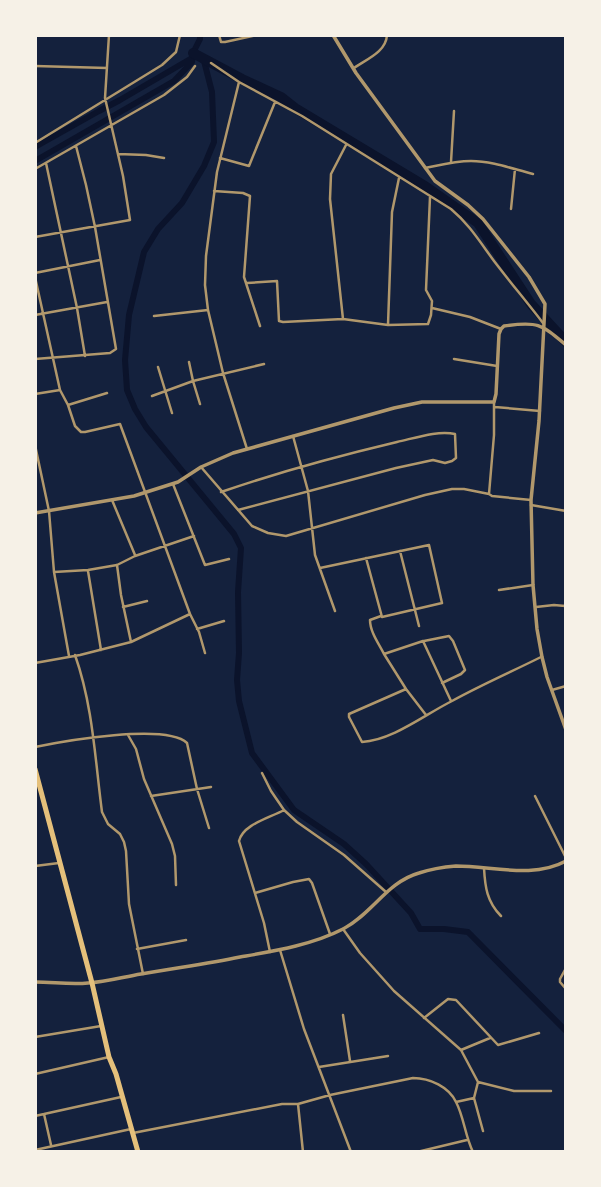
<svg xmlns="http://www.w3.org/2000/svg" width="601" height="1187" font-family="'Source Sans 3',sans-serif">
  <style>
    .lines { fill: none; stroke-linecap: round; stroke-linejoin: round }
    .canal { stroke: #0b132b; stroke-width: 6 }
    .river { stroke: #0b132b; stroke-width: 10 }
    .minor { stroke: #b1986c; stroke-width: 2.5 }
    .tertiary { stroke: #b1986c; stroke-width: 3.5 }
    .trunk { stroke: #e5c07b; stroke-width: 5 }
  </style>
  <rect width="100%" height="100%" fill="#14213d"/>
  <g class="lines">
    <path class="canal" d="M200 35V39L193 53 204 61 212 92 214 142 204 166 182 203 158 229 144 252 129 315 125 360 127 390 135 409 146 427 234 534 241 548 238 592 239 653 237 680 239 701 252 753 294 810 344 844 366 864 411 913 420 929H444L468 932 566 1031
      M35 147 99 111 120 100 192 58
      M35 161 174 81 192 62 193 53"/>
    <path class="river" d="M193 53 242 79 281 97 295 108 425 186 478 223 531 304 566 342"/>
    <path class="minor" d="M219 35 221 42H225L257 35
      M211 63 239 82
      M35 66 107 68
      M354 68C367 59 386 52 387 35
      M35 143 162 65 176 52 180 35
      M118 154 146 155 164 158
      M220 158 249 166 275 102
      M451 162 454 111
      M46 163 77 308 85 356
      M425 168C440 165 455 161 471 161 492 161 513 169 533 174
      M35 169 164 95 187 77 195 66
      M214 191 243 193 250 196 244 277 260 326
      M511 209 515 169
      M35 237 130 220 123 176 105 98 109 35
      M35 273 100 260
      M35 277 60 390 68 405 75 426 81 432H85L120 424 190 614 131 642 80 655 35 663
      M247 283 277 281 279 321 283 322 343 319 388 325 428 324 431 315 432 301 426 290 430 197
      M432 308 470 317 501 329
      M35 315 107 302
      M154 316 208 310
      M343 319 330 199 331 174 346 145
      M388 325 392 212 399 178
      M35 359 110 353 116 349 95 227 86 185 76 146
      M454 359 497 366
      M189 362 193 381 200 404
      M158 367 172 413
      M35 394 60 390
      M152 396 193 381 264 364
      M68 405 107 393
      M495 407 540 411
      M293 436 308 491 315 555 335 611
      M35 445 49 511 54 572 69 656
      M247 449 223 373 208 310 205 285 206 256 217 172 239 82 302 116 451 209C469 224 480 242 494 261 510 282 527 302 543 323
      M201 467 252 526 268 533 286 536 425 495 452 489H464L489 494 492 496 531 500
      M173 484 205 565 229 559
      M221 492C279 472 338 456 397 442 415 438 438 430 455 434L456 458 452 461 445 463 433 460 396 468 238 510
      M489 494 494 435V403
      M112 500 135 555
      M531 505 566 511
      M400 551 419 626
      M117 565 121 595 131 642
      M320 568 429 545 442 603 382 617 366 558
      M88 571 101 650
      M54 572 88 570 117 565 135 556 194 536
      M499 590 533 585
      M123 607 147 601
      M536 607 554 605 565 606 566 596
      M190 614 199 632 205 653
      M381 616 370 620C370 632 379 644 384 654L423 641 451 701
      M197 629 224 621
      M424 641 449 636 453 641 465 670 461 674 442 683
      M384 654 406 689 426 715
      M75 655C93 706 95 759 102 812L108 824 120 834 124 842 126 851 129 904 143 974
      M406 689 349 714V717L362 742C393 740 424 715 452 701 481 685 511 672 541 657
      M552 690 566 686
      M128 735 136 749 144 779 172 844 175 856 176 885
      M35 747C64 741 166 723 187 743L197 789 209 828
      M262 773 271 791 284 810 297 822 344 855 386 892
      M151 796 211 787
      M535 796 566 858
      M35 866 59 863
      M484 868C485 887 487 902 501 916
      M255 893 293 882 309 879 312 883 330 934
      M343 929 360 953 394 991 461 1050 478 1082 474 1098 456 1102
      M137 949 186 940
      M280 950 304 1029 351 1152
      M270 952 264 923 239 841C243 824 270 818 284 810
      M566 968 560 979V982L566 989
      M343 1015 350 1061
      M424 1018 448 999 456 1000 498 1045 539 1033
      M35 1037 101 1026
      M461 1050 490 1038
      M319 1067 388 1056
      M35 1074 109 1057
      M478 1082 514 1091H551
      M474 1098 483 1131
      M298 1104 303 1152
      M44 1114 51 1145
      M35 1116 121 1097
      M133 1133 282 1104H298L330 1095 413 1078C430 1078 449 1087 456 1102 464 1117 465 1136 473 1152
      M35 1150 131 1129
      M417 1152 467 1140"/>
    <path class="tertiary" d="M333 35 356 73 435 181 468 205 483 219 529 277 545 304 539 421 531 500 533 585 537 629 542 657 547 677 566 730
      M35 513 134 496 178 482 201 467 233 453 394 408 422 402H494L496 394 499 334 501 329 504 326C538 321 541 324 566 345
      M35 982C53 982 71 985 88 983 106 982 123 977 141 974 174 968 207 964 240 957 274 951 312 945 343 929 372 914 387 882 419 873 431 869 444 867 456 866 492 866 533 879 566 861"/>
    <path class="trunk" d="M35 769 92 983 109 1057 116 1074 138 1152"/>
  </g>
  <rect width="601" height="1187" fill="none" stroke="#f6f1e7" stroke-width="74"/>
</svg>
